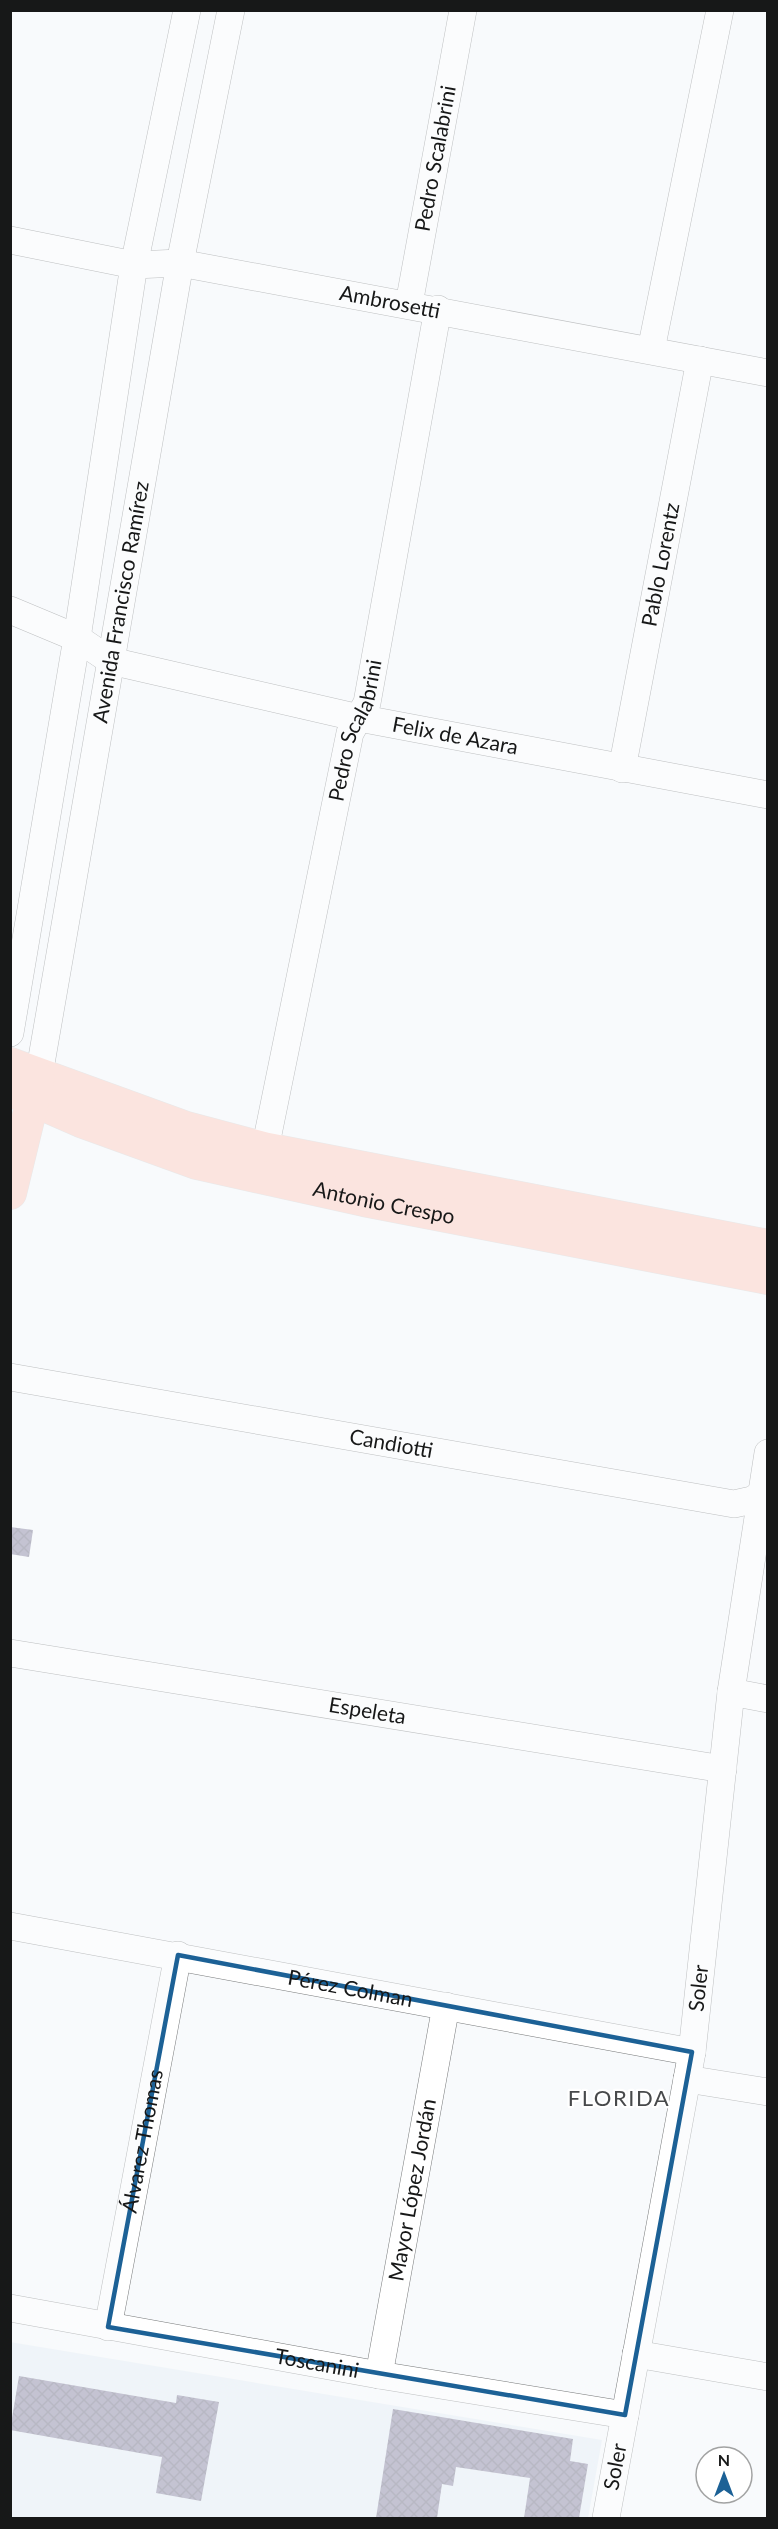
<svg xmlns="http://www.w3.org/2000/svg" width="778" height="2529" font-family="Lato,sans-serif">
  <style>
    .built { fill: #e5eef5 }
    .building { fill: url(#building-cross-hatch) }
    .lines { fill: none; stroke-linecap: round; stroke-linejoin: round }
    .minor-casing { stroke: #787a7b; stroke-width: 28 }
    .major-casing { stroke: #d5d5d5; stroke-width: 34 }
    .minor { stroke: #fff; stroke-width: 27 }
    .major { stroke: #fecabc; stroke-width: 33 }
    .marked { fill: none; stroke: #1c6196; stroke-width: 4.5; stroke-linejoin: round }
    .labels { text-anchor: middle; stroke-width: 4.5; stroke-linejoin: round; paint-order: stroke }
    .street-label { font-size: 21px; fill: #171818; stroke: #fff }
    .neighbourhood-label { font-size: 22px; letter-spacing: 1.5px; fill: #47494b; stroke: #fff }
  </style>
  <defs>
    <pattern id="building-cross-hatch" width="8" height="8" patternUnits="userSpaceOnUse" patternTransform="scale(1.5)"><rect width="8" height="8" fill="#8581a0"/><path d="M0 0l8 8M0 8l8-8" fill="none" stroke="#6c6981"/></pattern>
  </defs>
  <rect width="100%" height="100%" fill="#f8fafc"/>
  <path class="built" d="M10 2342 602 2440 588 2518H11Z"/>
  <path class="building" d="M10 1527 33 1530 29 1557 10 1554Z
    M19 2376 176 2403 177 2395 219 2402 201 2501 156 2493 162 2457 10 2430Z
    M393 2409 573 2439 570 2461 588 2464 579 2518H524L530 2478 456 2467 453 2486 442 2484 437 2518H376Z"/>
  <g class="lines">
    <g class="minor-casing">
      <g id="minor">
        <path id="s1" d="M10 240 134 265 180 263 768 373"/>
        <path id="s2" d="M409 304 463 10"/>
        <path d="M651 350 720 10"/>
        <path id="s3" d="M10 610 77 638 111 661 359 718 768 795"/>
        <path id="s4" d="M622 769 700 360"/>
        <path d="M10 1033 77 638 134 265 187 10"/>
        <path id="s5" d="M39 1075 180 263 231 10"/>
        <path id="s6" d="M265 1149 350 733 367 703 438 309"/>
        <path id="s7" d="M10 1377 734 1504 752 1500 768 1490"/>
        <path id="s8" d="M10 1653 723 1769"/>
        <path d="M731 1692 768 1699"/>
        <path id="s9" d="M10 1926 692 2052"/>
        <path d="M687 2079 768 2092"/>
        <path id="s10" d="M10 2308 379 2375 625 2415"/>
        <path id="s11" d="M108 2327 178 1955"/>
        <path d="M636 2354 768 2377"/>
        <path id="s12" d="M379 2375 446 2006"/>
        <path id="s13" d="M606 2518 692 2052 731 1692 768 1453"/>
      </g>
    </g>
    <g class="major-casing">
      <g id="major">
        <path d="M10 1064 186 1128 265 1149 768 1246"/>
        <path id="s14" d="M10 1090 81 1121 197 1163 364 1200 768 1278"/>
        <path d="M10 1193 38 1078"/>
      </g>
    </g>
    <use href="#minor" class="minor"/>
    <use href="#major" class="major"/>
  </g>
  <path d="M0 0H778V2529H0ZM178 1955 692 2052 625 2415 108 2327Z" fill="#f8fafc" fill-opacity=".55" fill-rule="evenodd"/>
  <path class="marked" d="M178 1955 692 2052 625 2415 108 2327Z"/>
  <g class="labels">
    <g class="street-label">
      <text dy="7" stroke="none"><textPath href="#s2" startOffset="148">Pedro Scalabrini</textPath></text>
      <text dy="7" stroke="none"><textPath href="#s1" startOffset="386">Ambrosetti</textPath></text>
      <text dy="7" stroke="none"><textPath href="#s4" startOffset="208">Pablo Lorentz</textPath></text>
      <text dy="7" stroke="none"><textPath href="#s5" startOffset="480">Avenida Francisco Ramírez</textPath></text>
      <text dy="7" stroke="none"><textPath href="#s6" startOffset="429">Pedro Scalabrini</textPath></text>
      <text dy="7" stroke="none"><textPath href="#s3" startOffset="466">Felix de Azara</textPath></text>
      <text dy="7" stroke="none"><textPath href="#s14" startOffset="392">Antonio Crespo</textPath></text>
      <text dy="7" stroke="none"><textPath href="#s7" startOffset="387">Candiotti</textPath></text>
      <text dy="7" stroke="none"><textPath href="#s8" startOffset="362">Espeleta</textPath></text>
      <text dy="7" stroke="none"><textPath href="#s9" startOffset="346">Pérez Colman</textPath></text>
      <text dy="7" stroke="none"><textPath href="#s13" startOffset="538">Soler</textPath></text>
      <text dy="7" stroke="none"><textPath href="#s11" startOffset="189">Álvarez Thomas</textPath></text>
      <text dy="7" stroke="none"><textPath href="#s12" startOffset="188">Mayor López Jordán</textPath></text>
      <text dy="7" stroke="none"><textPath href="#s10" startOffset="312">Toscanini</textPath></text>
      <text dy="7" stroke="none"><textPath href="#s13" startOffset="52">Soler</textPath></text>
    </g>
    <g class="neighbourhood-label">
      <text x="619" y="2106">FLORIDA</text>
    </g>
  </g>
  <rect width="778" height="2529" fill="none" stroke="#171818" stroke-width="24"/>
  <g transform="translate(724 2475)"><circle r="28" fill="#ffffff" stroke="#a2a3a3" stroke-width="1.5"/>
  <path d="M0-4.5L10 22L0 15L-10 22Z" fill="#1c6196"/>
  <text y="-9" font-size="16" font-weight="bold" text-anchor="middle" fill="#171818">N</text>
  </g>
</svg>
